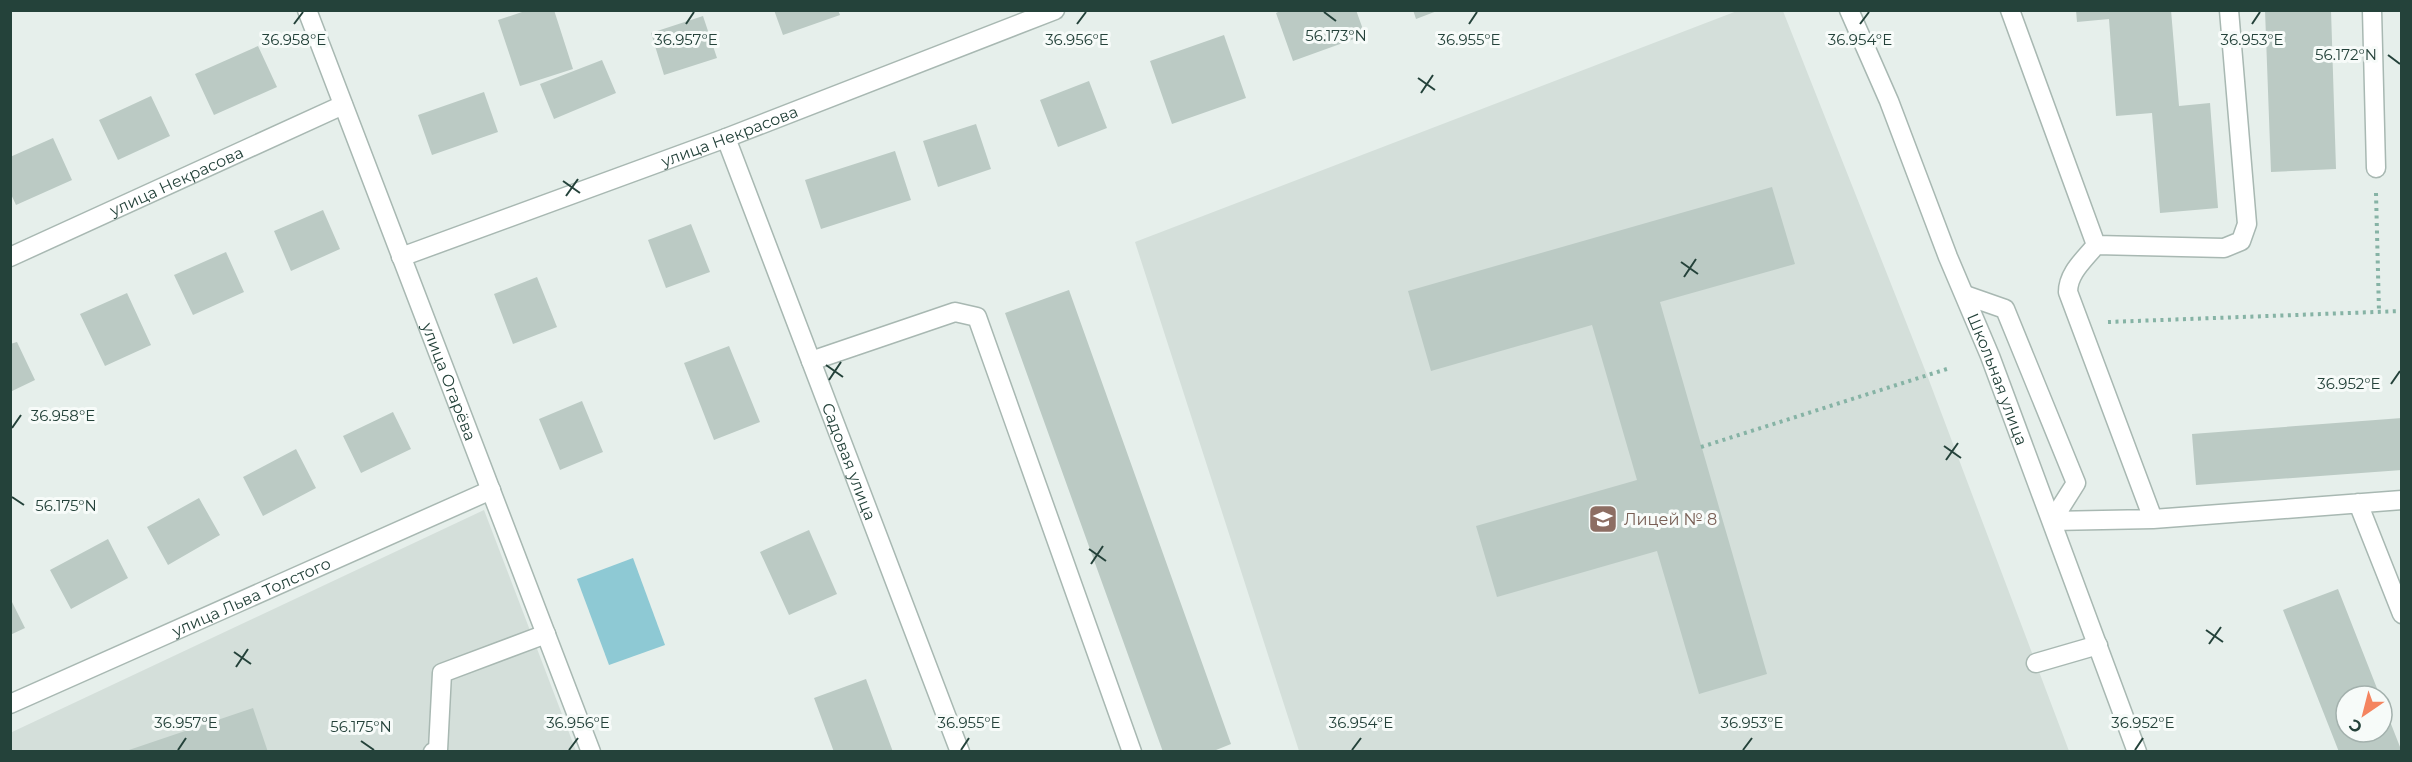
<svg xmlns="http://www.w3.org/2000/svg" width="2412" height="762" font-family="Montserrat,sans-serif">
  <style>
    .built { fill: #d4dfda }
    .water { fill: #8ec9d4 }
    .building { fill: #bbcac4 }
    .lines { fill: none; stroke-linecap: round; stroke-linejoin: round }
    .service-casing { stroke: #a8b8b2; stroke-width: 21 }
    .minor-casing { stroke: #a8b8b2; stroke-width: 21 }
    .path { stroke: #86b3a5; stroke-width: 4; stroke-dasharray: 3 4.5; stroke-linecap: butt }
    .service { stroke: #fff; stroke-width: 18 }
    .minor { stroke: #fff; stroke-width: 18 }
    .ticks { fill: none; stroke: #24423a; stroke-width: 2 }
    .labels { text-anchor: middle; stroke-width: 6; stroke-linejoin: round; paint-order: stroke }
    .street-label { font-size: 16px; fill: #24423a; stroke: #f7fbf9 }
    .education-label { font-size: 16px; fill: #785e54; stroke: #f7fbf9; text-anchor: start }
    .ticks-label { font-size: 15px; text-anchor: middle; fill: #24423a; stroke: #f7fbf9; stroke-width: 6; stroke-linejoin: round; paint-order: stroke }
  </style>
  <rect width="100%" height="100%" fill="#e6efeb"/>
  <path class="built" d="M1737 11H1783L1927 375 2069 751H1299L1135 242Z
    M484 510 576 751 11 752 10 733Z"/>
  <path class="water" d="M633 558 665 645 609 665 577 579Z"/>
  <path class="building" d="M528 10H554L573 69 520 86 498 20Z
    M774 10H838L840 15 783 35Z
    M1282 10H1356L1365 35 1293 61 1276 13Z
    M1413 10H1437V11L1416 19Z
    M2076 10H2171L2179 106 2210 103 2218 208 2160 213 2152 113 2116 116 2109 19 2077 22Z
    M2265 10H2331L2336 169 2271 172Z
    M703 16 717 58 664 75 651 33Z
    M1224 35 1246 98 1172 124 1150 61Z
    M258 46 277 87 214 115 195 74Z
    M602 60 616 93 554 119 540 84Z
    M1089 81 1107 128 1058 147 1040 100Z
    M484 92 498 132 432 155 418 115Z
    M151 96 170 136 118 160 99 120Z
    M976 124 991 169 938 187 923 141Z
    M53 138 72 180 16 205 10 192V157Z
    M895 151 911 200 821 229 805 180Z
    M1772 187 1795 264 1660 302 1767 674 1699 694 1657 551 1497 597 1476 526 1637 480 1592 325 1431 371 1408 291Z
    M323 210 340 249 291 271 274 231Z
    M691 224 710 272 666 288 648 240Z
    M226 252 244 292 193 315 174 275Z
    M537 277 557 327 513 344 494 294Z
    M1069 290 1231 744 1211 752H1163L1005 313Z
    M127 293 151 345 105 366 80 314Z
    M17 342 35 380 10 392V344Z
    M729 346 760 422 714 440 684 363Z
    M582 401 603 452 560 470 539 419Z
    M393 412 411 449 361 473 343 436Z
    M2402 418V470L2196 485 2192 434Z
    M296 449 316 488 263 516 243 477Z
    M199 498 220 535 168 565 147 527Z
    M809 530 837 594 789 615 760 552Z
    M108 539 128 578 71 609 50 570Z
    M2338 589 2380 696H2346V732H2382V701L2402 752H2339L2283 610Z
    M10 598 25 628 10 635Z
    M866 679 893 752H834L814 698Z
    M253 708 268 752H127L126 751Z"/>
  <g class="lines">
    <g class="service-casing">
      <path id="service" d="M2010 10 2096 245 2224 248 2241 241 2247 224 2229 10
        M2372 10 2376 168
        M2096 245C2084 260 2068 273 2068 292L2153 519
        M1965 295 2005 309 2076 483 2052 521
        M811 361 955 312 977 317 1132 752
        M2358 503 2402 614
        M2052 521 2153 519 2402 500
        M2036 663 2098 645
        M433 752 438 750 442 673 546 634"/>
    </g>
    <g class="minor-casing">
      <g id="minor">
        <path id="s1" d="M307 10 591 752"/>
        <path id="s2" d="M1849 10 1889 101 1948 257 1990 356 2137 752"/>
        <path id="s3" d="M726 138 960 752"/>
        <path id="s4" d="M10 257 343 105"/>
        <path id="s5" d="M401 257 726 138 1055 10"/>
        <path id="s6" d="M10 704 491 490"/>
      </g>
    </g>
    <path class="path" d="M2376 193 2379 312
      M2108 322 2402 311
      M1701 447 1950 368"/>
    <use href="#service" class="service"/>
    <use href="#minor" class="minor"/>
  </g>
  <path class="ticks" d="M1324 12 1336 21M294 24 303 12M686 24 694 12M1077 24 1086 12M1469 24 1477 12M1860 24 1869 12M2252 24 2260 12M2388 55 2400 64M1418 78 1435 90M1421 93 1433 75M563 181 580 193M566 196 578 179M1681 262 1698 274M1684 277 1696 259M826 365 843 377M829 380 841 362M2391 384 2400 371M12 428 21 415M1944 446 1961 458M1946 460 1958 443M12 497 24 505M1089 549 1106 561M1091 564 1103 546M2206 630 2223 642M2209 644 2221 627M234 652 251 664M236 667 248 649M361 741 374 750M178 750 186 738M569 750 578 738M961 750 969 738M1352 750 1361 738M1743 750 1752 738M2135 750 2143 738"/>
  <defs>
    <g id="school-square" transform="scale(1.5)"><rect x="-9" y="-9" width="18" height="18" rx="4" fill="#8d6e63" stroke="#f7fbf9"/><path d="M0-5L7-2L0 1L-7-2ZM-4 1L0 2.5L4 1V4Q0 6-4 4Z" fill="#fff"/></g>
  </defs>
  <g fill-rule="evenodd">
    <use href="#school-square" x="1603" y="519"/>
  </g>
  <g class="labels">
    <g class="street-label">
      <text dy="6" stroke="none"><textPath href="#s5" startOffset="350">улица Некрасова</textPath></text>
      <text dy="6" stroke="none"><textPath href="#s4" startOffset="183">улица Некрасова</textPath></text>
      <text dy="6" stroke="none"><textPath href="#s2" startOffset="398">Школьная улица</textPath></text>
      <text dy="6" stroke="none"><textPath href="#s1" startOffset="398">улица Огарёва</textPath></text>
      <text dy="6" stroke="none"><textPath href="#s3" startOffset="346">Садовая улица</textPath></text>
      <text dy="6" stroke="none"><textPath href="#s6" startOffset="264">улица Льва Толстого</textPath></text>
    </g>
    <g class="education-label">
      <text x="1624" y="525">Лицей № 8</text>
    </g>
  </g>
  <g class="ticks-label">
    <text x="1336" y="41">56.173°N</text>
    <text x="294" y="45">36.958°E</text>
    <text x="686" y="45">36.957°E</text>
    <text x="1077" y="45">36.956°E</text>
    <text x="1469" y="45">36.955°E</text>
    <text x="1860" y="45">36.954°E</text>
    <text x="2252" y="45">36.953°E</text>
    <text x="2346" y="60">56.172°N</text>
    <text x="2349" y="389">36.952°E</text>
    <text x="63" y="421">36.958°E</text>
    <text x="66" y="511">56.175°N</text>
    <text x="186" y="728">36.957°E</text>
    <text x="578" y="728">36.956°E</text>
    <text x="969" y="728">36.955°E</text>
    <text x="1361" y="728">36.954°E</text>
    <text x="1752" y="728">36.953°E</text>
    <text x="2143" y="728">36.952°E</text>
    <text x="361" y="732">56.175°N</text>
  </g>
  <rect width="2412" height="762" fill="none" stroke="#24423a" stroke-width="24"/>
  <g transform="translate(2364 714) rotate(215)"><circle r="28" fill="#f7fbf9" stroke="#a3b1ad" stroke-width="1.5"/>
  <path d="M0-4.5L10 22L0 15L-10 22Z" fill="#f4845f"/>
  <text y="-9" font-size="16" font-weight="bold" text-anchor="middle" fill="#24423a">С</text>
  </g>
</svg>
